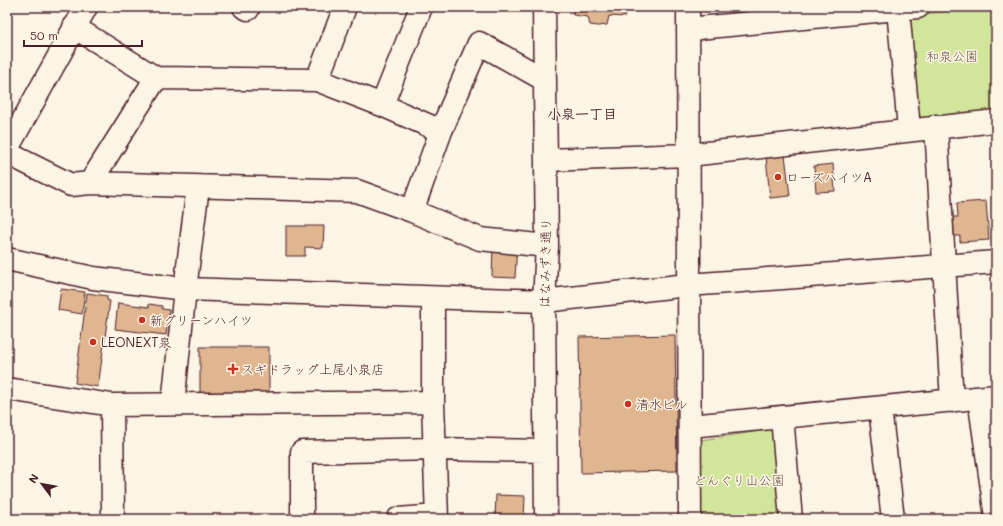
<svg xmlns="http://www.w3.org/2000/svg" width="1003" height="526" font-family="Mali,'Klee One',sans-serif">
  <style>
    .green { fill: #d1e69b; stroke: #8e8263 }
    .building { fill: #dfb690; stroke: #4a1f2b }
    .lines { fill: none; stroke-linecap: round; stroke-linejoin: round }
    .minor-casing { stroke: #4a1f2b; stroke-width: 25 }
    .minor { stroke: #fcf5e5; stroke-width: 22 }
    .poi-dot { fill: #c8321e; stroke: #fcf5e5; stroke-width: 1.5 }
    .labels { text-anchor: middle; stroke-width: 3; stroke-linejoin: round; paint-order: stroke }
    .park-label { font-size: 13px; fill: #6c5147; stroke: #fcf5e5 }
    .poi-label { font-size: 13px; fill: #4a1f2b; stroke: #fcf5e5; text-anchor: start }
    .street-label { font-size: 13px; fill: #4a1f2b; stroke: #fcf5e5 }
    .neighbourhood-label { font-size: 14px; font-weight: bold; fill: #4a1f2b; stroke: #fcf5e5 }
  </style>
  <rect width="100%" height="100%" fill="#fcf5e5"/>
  <filter id="ink" filterUnits="userSpaceOnUse"><feTurbulence type="fractalNoise" baseFrequency=".025" numOctaves="2"/><feDisplacementMap in="SourceGraphic" scale="8" xChannelSelector="R" yChannelSelector="G"/><feConvolveMatrix kernelMatrix="1 2 1 2 8 2 1 2 1" color-interpolation-filters="sRGB"/></filter>
  <g filter="url(#ink)">
    <path class="green" d="M996 7V115L918 123 908 15Z
      M774 429 781 519H701L700 440Z"/>
    <path class="building" d="M573 7H625V17L609 16 607 25 598 26 590 25 588 17 573 15Z
      M785 155 790 196 770 198 766 157Z
      M833 164 835 191 816 192 814 166Z
      M986 201 989 240 960 242V236H954L953 217H958L957 203Z
      M286 226H324L323 248 305 247V256H286Z
      M493 244 517 245 515 278 492 277Z
      M61 289 85 292 82 314 58 310Z
      M87 293 107 296V300L110 301 98 387 75 383Z
      M118 303 149 307V304L162 306V309L169 310 166 335 115 329Z
      M675 335 677 471 581 473 579 337Z
      M200 347H269V393H200Z
      M496 495 525 496 524 519H495Z"/>
    <g class="lines">
      <g class="minor-casing">
        <path id="minor" d="M244 7 248 9
          M544 7 547 246 544 301 546 519
          M688 7 690 519
          M898 9 909 129
          M74 27 156 78 317 80 382 105 441 131
          M688 29 918 7
          M317 80 345 7
          M382 105 421 7
          M936 126 952 401
          M7 149 86 7
          M7 153 71 185 90 183 357 191 412 211 480 239 547 246
          M546 160 689 155 996 121
          M90 183 156 78
          M412 211 441 131 479 43 545 80
          M7 259 93 278 185 289 544 301 688 285 996 262
          M433 298V402L437 519
          M7 389 112 405 433 402
          M979 398 996 517
          M173 404 185 289 198 187
          M112 405 113 519
          M880 408 893 519
          M782 417 791 519
          M690 426 996 396
          M302 519V452L434 449 545 451
          M398 519 437 516"/>
      </g>
      <use href="#minor" class="minor"/>
    </g>
  </g>
  <g class="poi-dot">
    <circle cx="778" cy="177" r="4"/>
    <circle cx="142" cy="320" r="4"/>
    <circle cx="93" cy="342" r="4"/>
    <path d="M231 363h4v4h4v4h-4v4h-4v-4h-4v-4h4z"/>
    <circle cx="628" cy="404" r="4"/>
  </g>
  <g class="labels">
    <g class="park-label">
      <text x="952" y="61">和泉公園</text>
      <text x="739" y="485">どんぐり山公園</text>
    </g>
    <g class="poi-label">
      <text x="786" y="182">ローズハイツA</text>
      <text x="150" y="325">新グリーンハイツ</text>
      <text x="101" y="347">LEONEXT泉</text>
      <text x="241" y="374">スギドラッグ上尾小泉店</text>
      <text x="636" y="409">清水ビル</text>
    </g>
    <g class="street-label">
      <text transform="translate(545 263) rotate(-89)" y="5">はなみずき通り</text>
    </g>
    <g class="neighbourhood-label">
      <text x="582" y="119">小泉一丁目</text>
    </g>
  </g>
  <rect width="1003" height="526" fill="none" stroke="#fcf5e5" stroke-width="24"/>
  <rect x="12" y="12" width="979" height="502" fill="none" stroke="#4a1f2b" stroke-width="1.5" filter="url(#ink)"/>
  <g transform="translate(42 484) rotate(302)" stroke="#fcf5e5" stroke-width="3" paint-order="stroke">
  <path d="M0-3L7 15L0 10L-7 15Z" fill="#4a1f2b"/>
  <text y="-6" font-size="11" font-weight="bold" text-anchor="middle" fill="#4a1f2b">N</text>
  </g>
  <path d="M24 40v6h118v-6" fill="none" stroke="#4a1f2b" stroke-width="2"/>
  <text x="30" y="40" font-size="12" fill="#4a1f2b" stroke="#fcf5e5" stroke-width="3" paint-order="stroke">50 m</text>
</svg>
